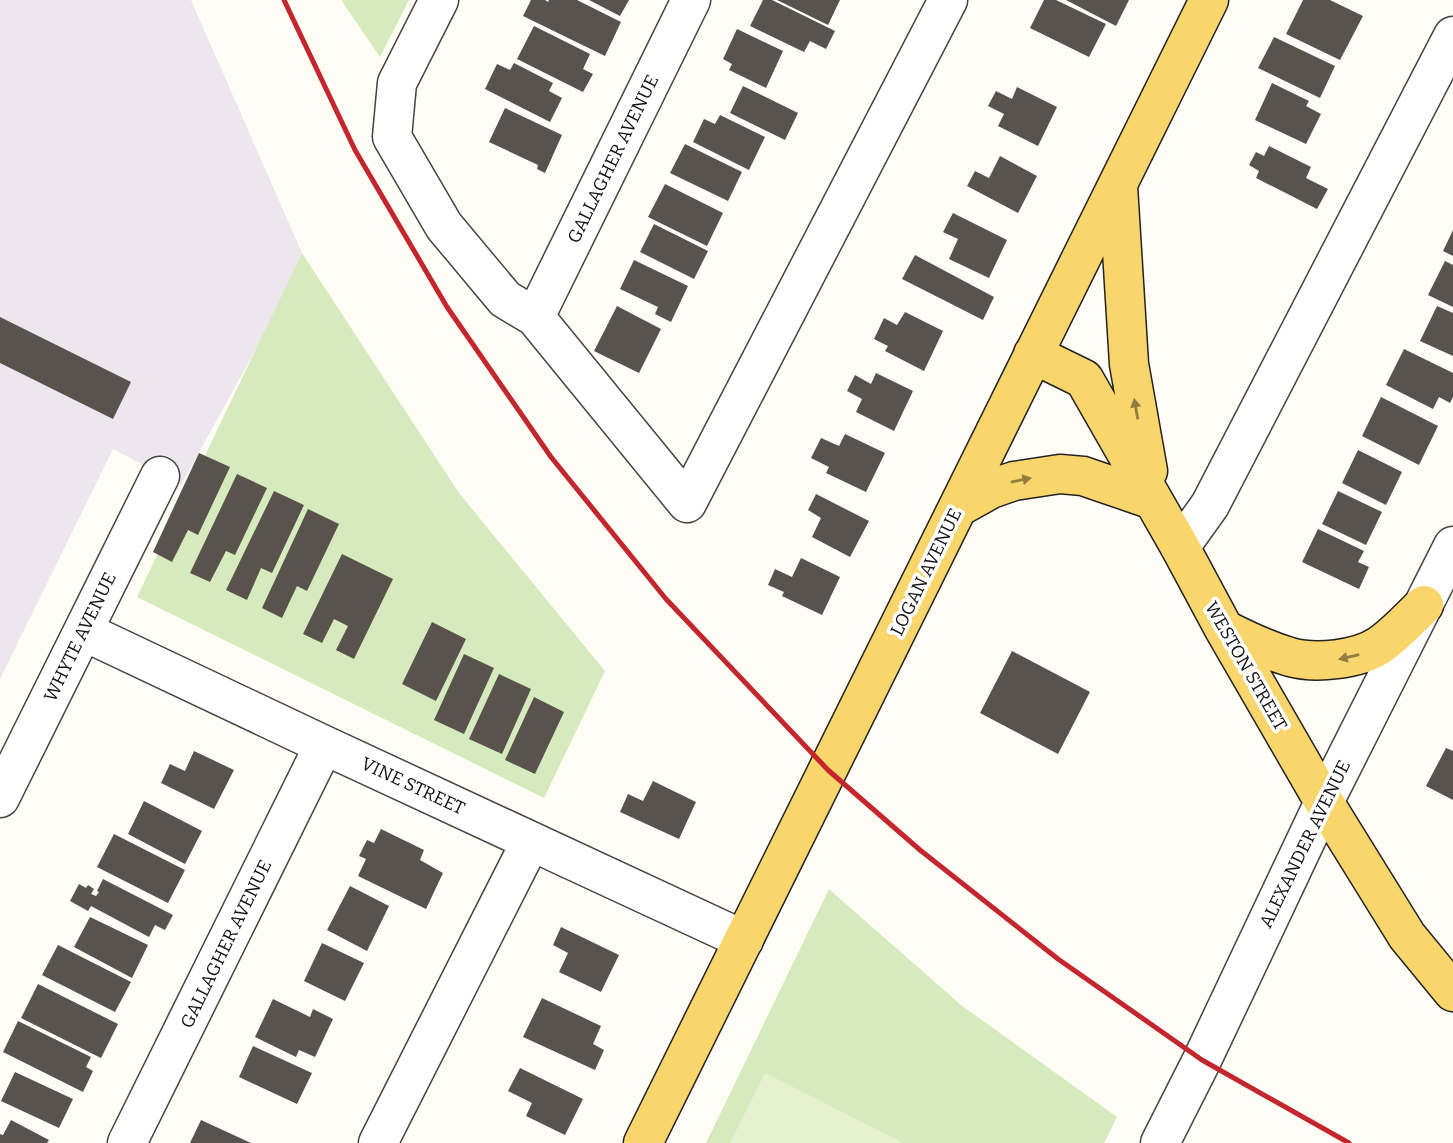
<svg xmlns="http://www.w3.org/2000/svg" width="1453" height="1143" font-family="Bitter,serif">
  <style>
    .industrial { fill: #eee6ef }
    .green { fill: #d5ebbd }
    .pitch { fill: #e6f2cf }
    .building { fill: #5a524d }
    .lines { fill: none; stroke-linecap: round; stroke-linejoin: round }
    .minor-casing { stroke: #444; stroke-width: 41 }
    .major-casing { stroke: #222; stroke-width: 41 }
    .minor { stroke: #fff; stroke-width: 38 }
    .major { stroke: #f9d66b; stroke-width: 38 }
    .rail { stroke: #c4262e; stroke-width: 5 }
    .oneway { fill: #917d42 }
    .labels { text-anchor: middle; stroke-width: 7; stroke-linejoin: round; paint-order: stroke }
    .street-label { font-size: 18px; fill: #111; stroke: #fff }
  </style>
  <rect width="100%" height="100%" fill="#fffdf5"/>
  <path class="industrial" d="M0 0H191L302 253 261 340 181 485 113 449 0 679Z"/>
  <path class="green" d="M342 0H409L380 57 343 3Z
    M302 253 459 493 605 671 544 798 137 597Z
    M829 889 961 1005 1117 1117 1104 1143H706Z"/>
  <path class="pitch" d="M765 1073 904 1143H730Z"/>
  <path class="building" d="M531 0H545L548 2 549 0H577L621 22 605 56 523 16Z
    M589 0H629L620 16Z
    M763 0H772L835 31 826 49 810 41 804 52 750 26Z
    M777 0H840L828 25Z
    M1044 0H1056L1106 24 1089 57 1030 28Z
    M1066 0H1129L1116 26Z
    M1303 0H1330L1363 16 1340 60 1286 34Z
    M534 26 590 54 583 69 593 74 583 92 517 59Z
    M737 29 783 51 766 88 729 70 732 64 723 59Z
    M1274 37 1335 66 1320 98 1258 68Z
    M514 63 553 83 549 91 562 98 550 122 485 89 497 64 510 70Z
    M1272 83 1309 101 1306 106 1321 114 1306 144 1255 120Z
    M743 86 798 113 785 140 730 113Z
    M1017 87 1057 107 1038 146 998 126 1004 114 988 106 996 91 1012 99Z
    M505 108 562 135 545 173 537 169 538 165 489 142Z
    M720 115 765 137 749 170 693 142 704 119 715 124Z
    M685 144 742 172 728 201 670 173Z
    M1269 146 1311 167 1306 178 1328 189 1317 209 1256 178 1259 171 1249 165 1256 152 1264 156Z
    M1000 156 1037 176 1018 213 967 186 975 171 989 178Z
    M665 184 723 213 707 246 648 217Z
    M953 213 1007 240 989 278 949 259 958 239 943 232Z
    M654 224 708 251 694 279 640 252Z
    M1453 230V256L1443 251Z
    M915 255 994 297 983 320 902 279Z
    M634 260 688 286 671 322 655 314 658 307 620 289Z
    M1445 261 1453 265V307L1428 295Z
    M617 306 661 329 639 373 594 351Z
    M1437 306 1453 313V356L1420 341Z
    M905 312 943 331 924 371 885 351 888 346 874 339 884 318 897 325Z
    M0 317 131 382 113 419 0 363Z
    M1404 349 1453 373V397L1450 403 1439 397 1433 409 1386 385Z
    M876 373 913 391 894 431 856 412 862 399 847 391 855 375 871 384Z
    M1381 397 1438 426 1419 465 1362 436Z
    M845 434 885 453 866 492 826 473 829 467 811 458 821 438 839 446Z
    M1358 450 1402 472 1386 505 1342 483Z
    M199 453 230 467 198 535 188 530 172 562 153 552Z
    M237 474 267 488 235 555 226 551 210 582 190 573Z
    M274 491 304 505 272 573 261 568 247 600 226 590Z
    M1338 491 1382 512 1366 545 1322 524Z
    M816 494 869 521 850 557 812 537 821 518 808 510Z
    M308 509 339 524 307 591 297 586 282 618 262 608Z
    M1318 529 1364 551 1358 562 1369 567 1359 589 1302 562Z
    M342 554 393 579 354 659 336 650 348 626 334 619 322 643 303 634Z
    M801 558 840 577 822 615 782 596 784 592 768 585 775 569 792 577Z
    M432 622 466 639 436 701 402 684Z
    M1012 651 1090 692 1058 754 980 713Z
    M464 654 494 668 464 734 434 720Z
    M499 674 531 689 502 754 469 739Z
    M534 697 564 712 535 774 505 760Z
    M1446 748 1453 751V800L1426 786Z
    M194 751 234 770 214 809 161 783 170 764 185 771Z
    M653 781 696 802 679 839 620 812 628 794 643 801Z
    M144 801 202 831 185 864 128 834Z
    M381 829 424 850 420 860 443 873 426 909 358 876 366 859 359 856 367 840 374 843Z
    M114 834 185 870 168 903 97 867Z
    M103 879 173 915 165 930 155 925 149 937 91 906 88 911 70 901 79 884 86 888 88 885 94 889 91 894 96 896 99 892 97 891Z
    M350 886 389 906 367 951 327 930Z
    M90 917 148 945 132 978 74 947Z
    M561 927 619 955 601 992 559 972 568 953 553 945Z
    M322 943 364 963 345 1001 304 981Z
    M58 945 131 982 115 1012 42 975Z
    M38 984 118 1024 101 1058 21 1018Z
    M542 998 601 1026 593 1044 604 1050 595 1070 523 1037Z
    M273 999 310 1017 313 1009 333 1019 315 1057 299 1050 296 1057 255 1037Z
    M18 1021 91 1057 86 1067 93 1071 83 1092 3 1052Z
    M253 1046 312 1073 297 1104 239 1077Z
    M520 1068 583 1099 565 1135 526 1116 532 1103 508 1091Z
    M15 1072 73 1099 59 1128 1 1101Z
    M11 1120 49 1140 47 1143H0V1134L3 1135Z
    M201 1120 251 1143H190Z"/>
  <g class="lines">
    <g class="minor-casing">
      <path id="minor" d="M439 0 397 83 392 137 444 226 505 299 535 317 687 503 948 0
        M535 317 691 0
        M1180 547 1210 505 1453 36
        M83 631 324 745 744 940
        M0 798 160 476
        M127 1143 324 745
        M378 1143 531 841
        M1160 1143 1202 1060 1324 802 1453 546"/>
    </g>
    <g class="major-casing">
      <path id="major" d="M1118 186 1129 364 1148 471
        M1033 354 1084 379 1180 547 1224 629 1324 802 1407 936 1453 992
        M959 507 991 489 1014 481 1060 474 1083 476 1153 500
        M1224 629C1245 640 1267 650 1290 657 1315 664 1358 660 1380 645 1396 634 1410 618 1424 605
        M643 1143 1209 0"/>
    </g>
    <use href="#minor" class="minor"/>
    <use href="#major" class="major"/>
    <path class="rail" d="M284 0 355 150 447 307 551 457 666 599 828 770 920 850 1058 959 1202 1060 1349 1143"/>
  </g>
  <defs><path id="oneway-solid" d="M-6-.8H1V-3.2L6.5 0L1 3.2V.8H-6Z" transform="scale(1.75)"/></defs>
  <g class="oneway">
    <use href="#oneway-solid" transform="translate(1136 409) rotate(-100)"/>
    <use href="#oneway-solid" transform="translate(1021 480) rotate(-12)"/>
    <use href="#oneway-solid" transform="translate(1349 657) rotate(167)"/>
  </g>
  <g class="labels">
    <g class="street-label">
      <text transform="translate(613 159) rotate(-64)" y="6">GALLAGHER AVENUE</text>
      <text transform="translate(926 572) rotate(-64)" y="6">LOGAN AVENUE</text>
      <text transform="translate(80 637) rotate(-64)" y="6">WHYTE AVENUE</text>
      <text transform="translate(1246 666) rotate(60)" y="6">WESTON STREET</text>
      <text transform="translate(413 786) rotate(25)" y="6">VINE STREET</text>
      <text transform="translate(1305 844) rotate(-64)" y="6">ALEXANDER AVENUE</text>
      <text transform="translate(226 944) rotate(-64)" y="6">GALLAGHER AVENUE</text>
    </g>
  </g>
</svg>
